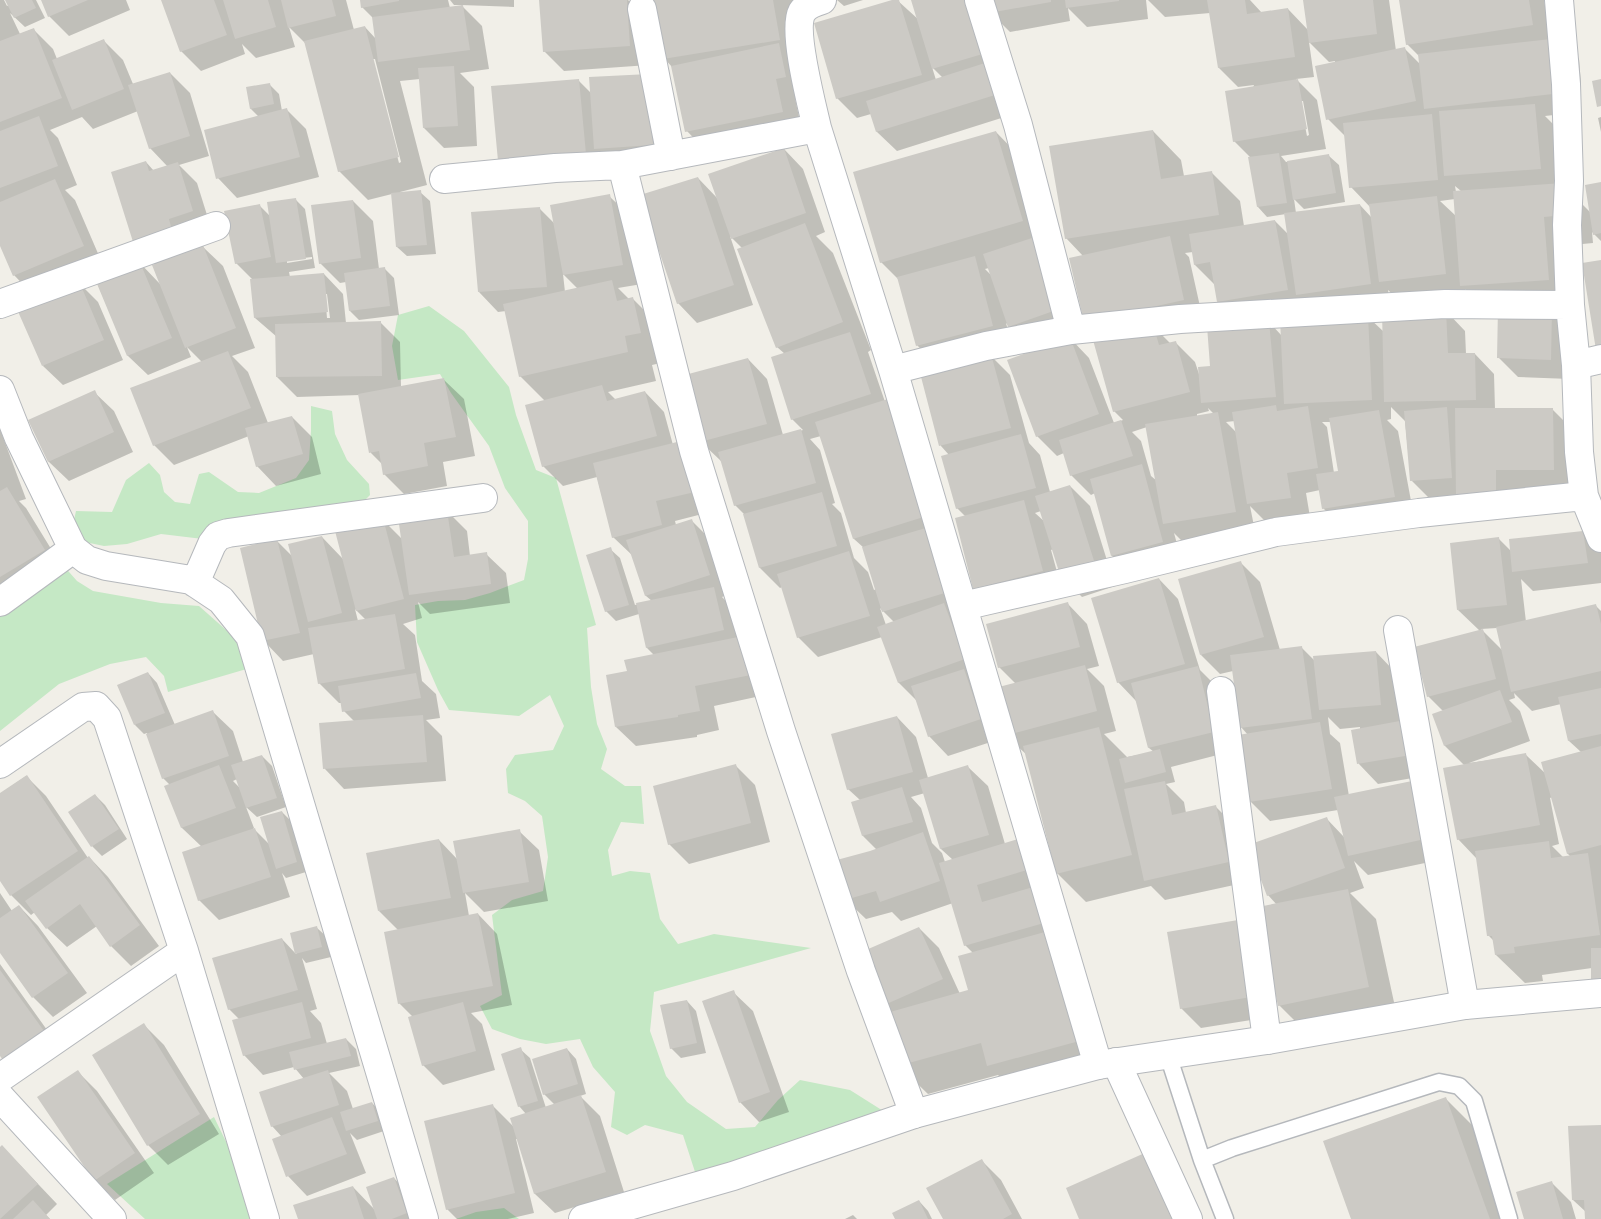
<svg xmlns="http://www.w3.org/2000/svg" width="1601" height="1219" font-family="'Asap Condensed',sans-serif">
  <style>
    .green { fill: #c5e8c5 }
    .shadow { fill: #0003; fill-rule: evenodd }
    .building { fill: #cccac5 }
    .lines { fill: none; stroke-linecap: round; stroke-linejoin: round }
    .service-casing { stroke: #b5b8bc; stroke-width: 19 }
    .minor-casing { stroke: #b5b8bc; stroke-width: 30 }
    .tertiary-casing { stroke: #b5b8bc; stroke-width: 30 }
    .service { stroke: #fff; stroke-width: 16 }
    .minor { stroke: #fff; stroke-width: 28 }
    .tertiary { stroke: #fff; stroke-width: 28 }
  </style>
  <rect width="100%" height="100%" fill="#f1efe8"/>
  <path class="green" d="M429 306 464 331 509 387 516 415 536 470 556 478 596 625 587 628 591 687 597 724 607 749 601 769 625 786H641L644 824 621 822 608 850 612 876 630 871 650 873 660 919 678 944 714 934 811 948 654 992 650 1031 666 1076 687 1102 726 1129 755 1127 778 1100 800 1080 850 1090 888 1114 697 1178 683 1135 645 1125 627 1135 611 1127 615 1092 593 1067 580 1039 546 1044 520 1039 492 1029 480 1006 502 995 492 915 512 900 543 891 548 857 542 816 525 801 508 793 506 769 515 755 553 750 564 726 550 695 519 716 449 710 438 690 417 642 415 605 438 601 465 600 490 593 524 580 528 559V521L505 488 489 446 451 393 440 374 398 380 392 346 398 315Z
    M311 406 332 411 335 434 347 460 369 484 370 495 363 502 203 539 161 534 127 544 104 546 80 541 72 529 76 511 112 512 126 480 149 463 160 475 164 492 175 502 190 504 199 474 209 472 238 492 259 493 296 478 309 460 311 431Z
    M62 564 77 581 93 591 161 603 199 606 234 637 250 668 168 692 164 676 146 657 110 664 59 684 0 731V608Z
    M214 1117 231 1152 258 1219H145L107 1184Z
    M504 1208 519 1219H456L476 1212Z"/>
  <path class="shadow" d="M0 0H4L7 6 9 5 7 0H36L45 18 25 27 10 13 20 34 33 29 53 49 57 59 103 40 123 60 133 84 170 73 190 93 209 156 179 165 197 183 212 231 187 239 191 251 203 247 223 266 255 348 232 356 248 372 268 423 292 417 312 437 321 474 276 486 257 466 249 436 174 465 154 445 202 362 187 347 191 357 148 375 128 356 96 280 139 262 161 285 156 265 135 245 146 162 154 171 168 167 150 148 138 111 93 129 82 117 50 130 58 138 77 185 65 190 75 200 103 265 33 295 14 275 0 243Z
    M42 0H126L130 10 69 36 49 16Z
    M162 0H346L354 30 365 27 376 39 373 18 362 7 361 0H448L450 8 461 6V5H454L450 0H514V7L461 5 482 26 489 69 460 73 474 87 477 146 444 148 424 128 420 79 400 81 427 185 400 192V193L420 192 430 201 436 254 407 256 397 247 392 194 368 200 339 171 306 44 289 27 295 47 256 58 242 44 245 54 201 71 181 51ZM372 59H375L401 162 399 163Z
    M540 0H628L646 18 649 65 564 71 544 51Z
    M654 0H792L797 6 805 96 795 98 802 131 706 151 687 131 672 67 664 58Z
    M837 0H863L844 6Z
    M897 0 919 20 912 0H983L1014 114 897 151 877 132 871 114 857 118 837 98ZM932 67 943 78 936 80Z
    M988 0H1146L1148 19 1087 27 1068 8 1070 21 1010 32 990 12Z
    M1148 0H1250L1262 13 1288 9 1308 30 1305 0H1389L1396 51 1405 49 1420 64 1419 56 1407 44 1400 0H1544L1551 40 1559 39 1579 59 1581 84 1569 86 1572 113 1545 116 1554 125 1562 184 1591 213 1601 183V241L1592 232 1593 243 1572 245 1570 379 1518 377 1498 357 1499 314H1490L1465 289V294L1400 301 1388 290 1390 304 1238 321 1218 302 1215 285 1195 265 1193 252 1185 253 1189 257 1203 320 1157 330 1171 344 1175 342 1195 362 1199 374 1212 367 1269 322 1282 336 1367 316 1384 332 1446 311 1465 331 1466 354H1475L1494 374 1495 409H1552L1572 429 1573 489H1515V517L1477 518 1431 500 1411 480 1405 421 1391 407V419L1387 420 1398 431 1414 517 1343 528 1323 508 1320 490 1306 493 1310 517 1267 523 1250 506 1255 531 1184 543 1174 533 1182 562 1132 576 1112 556 1095 493 1091 495 1071 475 1064 453 1057 456 1037 436 1070 338 1089 358 1114 423 1123 420 1114 411 1083 256 1066 238 1153 131 1181 160 1184 176 1211 172 1240 201 1244 226 1275 221 1289 235 1286 214 1267 217 1258 207 1251 158 1234 141 1254 85 1238 87 1219 68 1210 13 1165 17ZM1309 42 1329 62 1335 61 1328 119 1346 137 1351 187 1371 208 1372 218 1360 205 1296 213 1294 199 1304 209 1345 202 1339 165 1329 156 1286 162 1281 156 1326 149 1317 100 1296 79 1314 77ZM1300 101H1303L1309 135 1307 136ZM1455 186 1461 191 1456 192ZM1455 199 1456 216 1440 201ZM1208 408 1214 414 1197 416V414L1209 411ZM1235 421 1236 432 1226 422ZM1322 422H1331L1340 472 1334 473 1327 427ZM1147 427 1157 481 1151 476 1141 441 1132 432Z
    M648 75 672 164 519 180 579 81 591 93Z
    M269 84 279 94 282 111 287 110 306 129 319 177 237 198 218 178 259 117 251 109 247 88Z
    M1601 117V132L1598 118Z
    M996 132 1024 161 1081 328 1029 346 1006 323 1012 345 936 365 917 345 899 280 881 262ZM989 268 991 275 985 269Z
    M784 149 803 169 825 232 816 236 833 253 871 350 868 352 1000 739 948 756 929 736 918 702 899 683 882 637 818 657 798 637 782 587 780 588 760 568 745 515 735 505 722 461H721L701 442 748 359 767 379 783 435 803 430 792 419 785 354 777 347 742 248 730 236 753 305 697 323 678 303 698 178 719 200ZM821 436 854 539 864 548 876 589 874 590 868 572 854 558 841 513 832 504 835 503 820 450 810 439ZM880 608 894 622 886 625Z
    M609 196 629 215 642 284 618 288 629 299H633L661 327 669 361 652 365 656 381 608 392 616 400 645 392 664 412 673 445 714 511 675 521 676 525 691 520 711 540 729 594 722 597 733 608 770 694 714 706 719 730 697 735V737L636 746 616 727 628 672 654 655 647 648 639 614 616 621 606 611 610 549 620 558 635 605 652 601 646 596 633 556 613 537 597 477 563 486 543 466 545 401 520 376 506 311 498 312 479 292 540 209 554 223ZM563 274 578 289 565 292Z
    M296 200 305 209 315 268 289 272 290 277 324 274 343 294 346 323 380 322 400 342 401 387 444 380 464 399 475 456 443 462 447 486 404 494 384 474 382 464 371 453 360 395 297 397 277 377V337L255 318 253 280 236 263 259 205 270 216ZM312 257V259L287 263V260ZM325 294H327L330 318H327Z
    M353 201 373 221 379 269 384 268 394 278 399 315 359 320 350 311 346 282 340 283 320 263Z
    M78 282 98 302 123 360 63 385 43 366Z
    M991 356 1010 375 1029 443 1040 455 1050 492 1070 486 1090 506 1115 586 1082 597 1063 578 1053 549 1051 550 1062 590 994 608 975 589 966 517 957 508 949 455 941 446 921 374ZM1041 511 1045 522 1035 513Z
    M94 392 114 411 133 452 69 481 49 462 30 421Z
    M0 429 26 499 19 501 26 508 64 570 0 608Z
    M447 511 467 531 470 556 486 554 506 573 510 603 430 614 418 602 422 618 403 624 415 635 422 681 436 694 440 718 426 720 442 736 446 781 344 789 325 769 321 724 354 721 344 711 342 703H339L319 683 314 654 283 661 264 641 277 541 292 556 322 537 343 559 382 519 402 539ZM355 609 366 620 358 621Z
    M1583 532 1601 550V583L1533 591 1521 579 1526 622 1596 606 1601 611V987L1593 978 1592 968 1542 975 1543 981 1525 983 1496 955 1494 941 1489 936 1477 859 1458 839 1465 766 1445 746 1443 711 1428 696 1480 631 1458 610 1499 539 1511 551ZM1497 628 1503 651 1481 629ZM1514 693 1532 711 1561 704 1569 741 1581 752 1546 774 1526 755 1469 763 1530 741 1520 711 1509 700 1515 698ZM1552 797 1568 854 1571 857 1564 858 1552 846 1559 844 1550 798Z
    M1240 562 1260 582 1280 650 1301 647 1315 661 1376 652 1395 672 1400 722 1430 775 1378 784 1359 764 1353 731 1360 729V727L1340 729 1328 717 1330 734 1340 743 1349 796 1411 782 1444 859 1368 875 1354 861 1364 888 1350 893 1376 919 1397 1016 1308 1034 1279 1005 1277 905 1268 895 1326 818 1344 837 1338 810 1270 821 1250 801 1248 735 1241 727 1233 671 1220 674 1201 655Z
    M1159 579 1178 599 1200 670 1217 687 1233 751 1171 767 1175 782 1166 784 1184 802 1186 813 1215 806 1235 826 1248 882 1165 900 1151 886 1086 902 1057 873 1026 754 1005 735 1016 684 999 667 1068 604 1087 624 1099 666 1087 669 1104 686 1116 731 1104 734 1127 757 1154 752 1149 748 1137 702 1118 682Z
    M148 673 157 683 175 725 213 712 233 731 243 762 262 756 272 766 286 807 257 817 246 807 254 828H253L270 845 282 812 292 822 306 872 286 878 282 873 290 897 219 920 199 900 202 847 182 828 166 787 170 785 163 778 147 733 144 734 135 725ZM237 779 240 788 233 781Z
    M897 717 916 737 928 778 968 767 988 786 1005 844 1027 837 1111 1068 1017 1094 998 1075 928 1094 899 1066 883 1005 919 928 939 948 960 994 969 991 973 953 965 945 953 903 901 921 892 912 866 919 846 900 877 850 863 836 852 803 860 800 848 789ZM925 793 941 849 953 860 945 862 942 853 932 843 921 808 911 797Z
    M736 766 755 785 770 842 689 864 669 844Z
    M26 776 46 796 88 858 89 857 108 877 159 946 131 966 111 946 97 926 67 947 47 928 35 912 31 915 11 895 0 879V794Z
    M95 795 105 805 127 839 102 856 92 846Z
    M519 831 539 850 548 901 484 912 465 893 469 916 478 914 497 934 512 1005 471 1013 482 1024 495 1070 443 1085 423 1065 413 1017 399 1003 398 930 379 911 439 840 458 860Z
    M0 893 12 911 19 906 38 926 87 993 53 1017 33 997 0 951Z
    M1238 921 1270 1017 1201 1028 1181 1008Z
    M317 928 327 937 331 957 306 963 302 958 317 1009 310 1011 321 1023 327 1044 346 1039 356 1049 360 1066 329 1073 347 1091 353 1109 372 1103 382 1113 387 1130 357 1140 350 1133 366 1173 307 1196 288 1176 282 1137 272 1126 304 1079 294 1067 263 1075 244 1055 239 1019 229 1009 282 939 296 954Z
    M0 964 62 1051 24 1079 0 1054Z
    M733 992 753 1011 789 1112 759 1122 740 1102Z
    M687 1001 696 1011 706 1053 681 1058 671 1048Z
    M144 1025 164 1045 219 1134 168 1165 148 1145Z
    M520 1049 530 1058 546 1108 555 1105 544 1094 567 1049 576 1059 586 1094 580 1096 600 1116 624 1192 555 1213 535 1194 518 1139H516L534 1213 508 1219H457L447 1209 493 1106 514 1127 526 1114 519 1106Z
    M78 1072 97 1091 154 1173 115 1200 95 1180 39 1098Z
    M1446 1099 1482 1135 1513 1219H1352Z
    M1601 1126V1219H1586V1212L1573 1200Z
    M0 1148 21 1166 57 1204 46 1215 50 1219H0Z
    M981 1160 1001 1180 1022 1219H944Z
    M394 1178 403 1188 414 1219H299L353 1187 375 1210Z
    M1551 1182 1571 1202 1576 1219H1525Z
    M919 1201 928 1211 932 1219H896Z
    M853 1215 857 1219H845Z"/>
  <path class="building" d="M5 0H32L36 8 14 18Z
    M41 0H88L48 17Z
    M161 0H214L227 35 180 52Z
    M223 0H268L276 27 235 39Z
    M281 0H332L336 16 288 28Z
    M360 0H399V1L361 8Z
    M539 0H627L630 46 543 52Z
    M653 0H773L780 40 663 59Z
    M892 0H899L922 75 836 99 814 23Z
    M911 0H970L986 53 932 69Z
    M987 0H1051V2L989 13Z
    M1065 0H1119V1L1066 8Z
    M1207 0H1245L1247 14 1288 8 1295 57 1218 68Z
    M1303 0H1373L1377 34 1309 43Z
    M1399 0H1529L1533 25 1406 45Z
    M463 5 470 50 378 62 372 17Z
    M365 26 399 157 338 172 304 41Z
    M34 28 62 98 0 122V41Z
    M1560 38 1562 65 1550 66 1553 94 1424 109 1418 54Z
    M104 39 124 89 72 110 52 60Z
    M779 43 786 77 776 79 783 112 685 132 671 66Z
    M1405 47 1416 101 1326 120 1315 66Z
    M985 63 995 95 876 132 866 101Z
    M454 66 458 126 423 128 418 68Z
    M170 72 190 136 149 149 128 85Z
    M649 74 653 145 594 149 589 77Z
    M579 79 586 154 498 161 491 86Z
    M1298 79 1307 129 1233 142 1225 91Z
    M1601 79V106L1597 107 1592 81Z
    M270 83 274 104 250 109 246 87Z
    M1535 104 1541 169 1444 176 1439 111Z
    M287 108 300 157 216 179 204 130Z
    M1432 114 1438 180 1349 188 1343 123Z
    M39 116 58 166 0 188V131Z
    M1153 130 1161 179 1212 171 1219 215 1065 239 1049 146Z
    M996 131 1023 221 880 263 853 172Z
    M784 148 806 213 731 239 708 174Z
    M1279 153 1287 203 1257 207 1248 157Z
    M1329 154 1336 193 1293 200 1287 161Z
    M146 161 149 171 178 162 193 211 169 219 173 234 134 245 111 172Z
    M698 177 734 285 677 304 640 195Z
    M55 179 84 246 13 276 0 246V202Z
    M1601 182V233L1593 235 1585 185Z
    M1563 183 1565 215 1544 217 1549 280 1460 286 1453 191Z
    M421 190 427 245 396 247 391 193Z
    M610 194 623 265 563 275 550 205Z
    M1437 196 1446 274 1379 282 1369 204Z
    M296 198 306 259 276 263 267 202Z
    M353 200 361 258 319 264 311 205Z
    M260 204 271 257 235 264 224 211Z
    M1360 204 1371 284 1296 295 1284 213Z
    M540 207 547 287 478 292 471 212Z
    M1275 220 1288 290 1217 302 1210 262 1194 265 1189 234Z
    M805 223 843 322 776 348 737 249Z
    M1038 236 1062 308 1008 327 983 254Z
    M1170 236 1184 300 1084 322 1069 258Z
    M203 245 236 328 185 348 152 265Z
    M975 256 993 326 916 346 897 277Z
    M139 260 172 338 127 356 95 279Z
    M1601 260V349L1596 350 1582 263Z
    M385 267 390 306 349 311 344 273Z
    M324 273 328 312 254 318 250 279Z
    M612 280 617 301 633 297 641 333 625 336 628 352 519 377 503 304Z
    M79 281 104 340 42 366 16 307Z
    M1498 308 1552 309 1551 360 1497 358Z
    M1446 310 1448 353H1475L1476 400 1384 402 1382 311Z
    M1368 315 1372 400 1284 404 1280 319Z
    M381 321 382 376 276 377 275 324Z
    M1269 321 1276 397 1201 403 1198 367 1210 366 1207 326Z
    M1153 324 1159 345 1176 341 1190 392 1113 412 1093 340Z
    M850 332 871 394 791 420 771 357Z
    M1070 337 1099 414 1036 437 1007 360Z
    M228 351 251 408 153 446 130 388Z
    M991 354 1011 428 939 446 920 373Z
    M748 358 767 424 700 442 681 376Z
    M444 378 456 437 424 443 428 466 383 475 379 451 369 453 358 394Z
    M602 385 607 401 645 391 657 436 542 467 525 405Z
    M95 390 114 432 48 462 28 420Z
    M891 398 930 515 853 539 815 422Z
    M1276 405 1277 411 1308 406 1318 468 1287 473 1291 498 1247 504 1232 412Z
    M1447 407 1452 478 1410 481 1404 411Z
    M1455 408H1553L1554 470H1496V498L1456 499Z
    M1379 410 1395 497 1322 509 1316 474 1338 471 1329 418Z
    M1218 412 1236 512 1163 524 1145 424Z
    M292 416 303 454 256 467 245 428Z
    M1121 420 1133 456 1070 476 1059 440Z
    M801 429 816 483 734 506 718 452Z
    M1021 434 1036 488 956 509 941 456Z
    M681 441 695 492 656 501 662 525 612 538 593 463Z
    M1142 464 1163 542 1111 556 1090 479Z
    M1070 485 1096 567 1061 578 1035 496Z
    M7 487 45 550 0 577V491Z
    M822 492 837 546 759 568 743 514Z
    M1024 500 1043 571 973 589 955 518Z
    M447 510 454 557 487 552 491 584 409 595 398 517Z
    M383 518 404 599 356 611 335 531Z
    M692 519 710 575 645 596 626 540Z
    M929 527 948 592 882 612 862 547Z
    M1583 531 1588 563 1512 572 1509 539Z
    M322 536 342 613 308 622 288 544Z
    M1499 537 1507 605 1457 610 1450 543Z
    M277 539 300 633 262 641 240 548Z
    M611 547 629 605 605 612 586 555Z
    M849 551 870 616 797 638 777 574Z
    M1241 561 1264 637 1200 655 1178 579Z
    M1159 578 1185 664 1117 683 1091 598Z
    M714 587 724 630 646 648 636 603Z
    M1068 602 1080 647 998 668 986 624Z
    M944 603 965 659 898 683 877 627Z
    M1596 604 1601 624V671L1511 692 1496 627Z
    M395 614 405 669 318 684 308 628Z
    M1483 629 1496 679 1427 697 1414 647Z
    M743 636 751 675 695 686 700 711 678 715V717L615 727 606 675 627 671 624 660Z
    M1302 646 1312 719 1240 728 1230 655Z
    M1376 651 1381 705 1319 710 1313 656Z
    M1085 665 1097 711 1004 736 991 689Z
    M1198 666 1214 732 1148 748 1131 683Z
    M964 669 981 719 928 737 911 686Z
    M148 672 165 713 134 725 117 685Z
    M416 673 421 698 342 712 338 686Z
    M1601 688V734L1568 741 1558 697Z
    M1500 690 1512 722 1444 746 1432 714Z
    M213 710 229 756 162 779 146 734Z
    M423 715 427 762 323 769 319 723Z
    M897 716 913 772 847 790 831 734Z
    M1405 720 1411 755 1357 764 1351 730Z
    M1320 722 1332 789 1249 802 1238 735Z
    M1099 727 1132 855 1056 874 1023 746Z
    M1601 746V845L1567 854 1541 762Z
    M1160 749 1166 772 1125 783 1119 759Z
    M1526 753 1540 825 1457 840 1443 768Z
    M262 755 277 798 246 808 231 765Z
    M736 764 751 823 668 845 653 786Z
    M219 765 236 808 181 828 164 786Z
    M968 765 989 835 940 849 919 780Z
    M27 775 78 851 10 896 0 881V793Z
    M1165 781 1172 815 1216 805 1229 862 1144 881 1124 789Z
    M1412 781 1425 839 1348 856 1334 797Z
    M902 787 913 822 862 836 851 802Z
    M95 794 119 829 91 847 68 812Z
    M282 811 297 862 276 869 260 817Z
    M1327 817 1345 868 1267 896 1248 845Z
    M255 828 271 877 198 901 182 852Z
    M520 829 529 882 463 893 453 841Z
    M923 832 940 881 880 902 876 891 845 900 833 861 870 851Z
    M1028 836 1037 867 977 885 982 902 1040 885 1051 921 964 946 939 863Z
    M439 839 451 898 378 911 366 853Z
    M1549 841 1551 858 1588 853 1600 935 1514 947 1515 953 1495 955 1492 936H1487L1475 851Z
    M89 856 140 925 110 947 80 904 46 929 25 901Z
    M1348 889 1369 987 1278 1006 1258 907Z
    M19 905 68 973 32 998 0 953V918Z
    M478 913 493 986 398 1004 384 932Z
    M1238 920 1251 997 1180 1009 1167 932Z
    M317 926 322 947 295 954 290 933Z
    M919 927 943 979 882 1006 859 953Z
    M1052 930 1083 1040 987 1066 981 1043 898 1066 883 1014 968 990 958 956Z
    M282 938 298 990 228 1010 212 958Z
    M1591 948H1601V979H1591Z
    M0 970 44 1031 3 1060 0 1056Z
    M734 990 770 1092 739 1103 702 1001Z
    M687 1000 697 1043 670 1049 660 1005Z
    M302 1002 311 1038 243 1056 232 1020Z
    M463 1002 476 1051 422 1066 408 1017Z
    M144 1023 200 1114 147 1146 92 1055Z
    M346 1038 351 1056 294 1070 289 1052Z
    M521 1047 538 1101 518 1107 501 1054Z
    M567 1048 578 1084 543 1095 532 1059Z
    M78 1070 135 1153 94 1181 37 1097Z
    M328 1070 339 1105 271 1127 259 1092Z
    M581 1095 606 1172 534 1194 510 1118Z
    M1446 1097 1490 1219H1351L1323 1141Z
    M372 1102 378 1121 346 1131 340 1112Z
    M493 1104 515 1193 446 1210 424 1121Z
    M332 1117 347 1154 286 1177 272 1139Z
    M1601 1125V1219H1585L1584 1200H1572L1568 1126Z
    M2 1145 38 1184 0 1219V1147Z
    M1147 1152 1176 1219H1079L1066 1188Z
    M982 1159 1012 1214 1003 1219H943L926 1188Z
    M394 1177 407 1213 392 1219H377L366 1187Z
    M1552 1181 1563 1219H1524L1516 1192Z
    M353 1186 364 1219H298L293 1205Z
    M33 1200 50 1219H13Z
    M919 1200 928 1219H895L892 1213Z"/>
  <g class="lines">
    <g class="service-casing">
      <path id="service" d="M1168 1055 1202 1160 1225 1219
        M1202 1160 1232 1148 1439 1082 1459 1086 1474 1101 1509 1219"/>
    </g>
    <g class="minor-casing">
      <path id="minor" d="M979 0 1018 125 1071 330
        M1559 0 1566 84 1569 181 1567 225 1570 305 1576 365 1579 452 1584 496 1601 538
        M642 9 671 156
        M817 128C812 106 792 30 802 12 806 6 815 2 822 0
        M444 179 555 168 622 165
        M0 304 216 226
        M1576 365 1601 359
        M893 370 986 346 1071 330 1180 319 1445 304 1570 305
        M0 390 19 438 73 549 87 560 106 566 191 580 221 600 250 636 424 1219
        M195 583 212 544 218 536 228 533 483 498
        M0 602 73 549
        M963 606 1125 569 1276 532 1419 513 1584 496
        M1398 630 1465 1005
        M1221 691 1267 1040
        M0 764 83 707 96 706 107 718 184 951 265 1219
        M1116 1062 1188 1219
        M0 1078 184 951
        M0 1097 112 1219
        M914 1114 861 971 781 731 694 451 622 165 817 128 893 370 1098 1065"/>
    </g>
    <g class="tertiary-casing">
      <path id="tertiary" d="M583 1219 733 1176 914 1114 1098 1065 1267 1040 1465 1005 1601 993"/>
    </g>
    <use href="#service" class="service"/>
    <use href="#minor" class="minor"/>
    <use href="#tertiary" class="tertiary"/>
  </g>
</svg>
